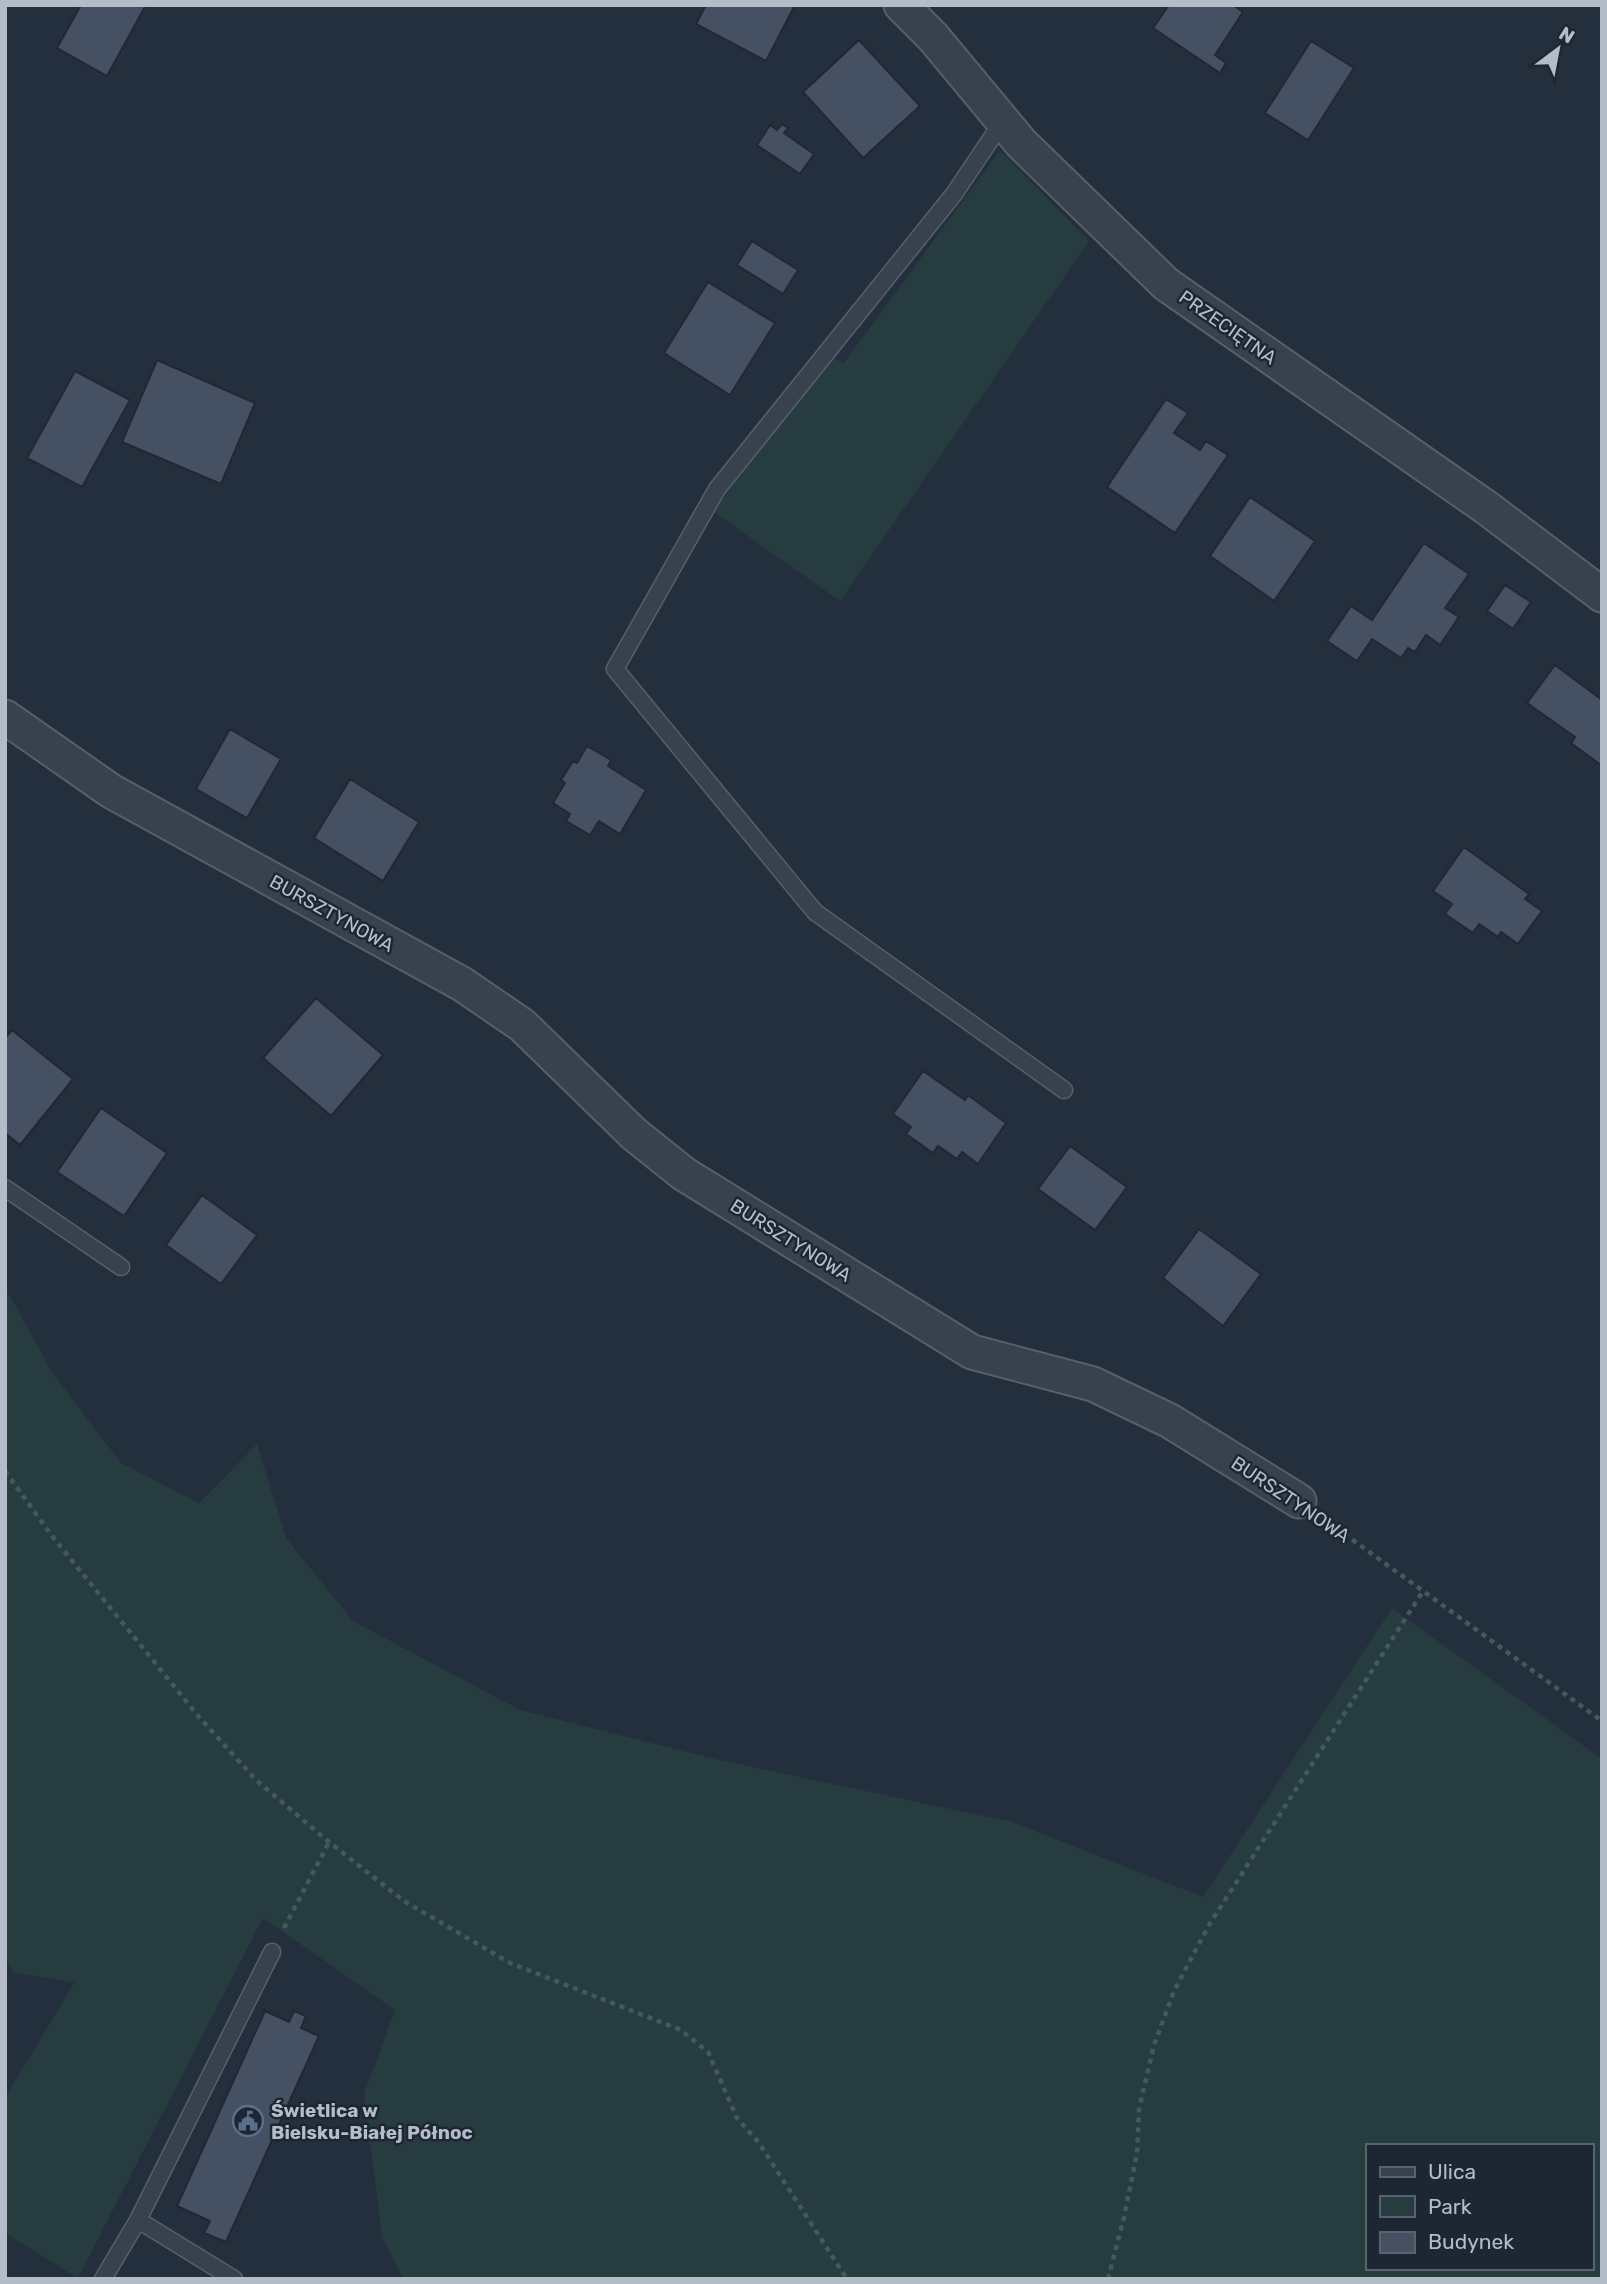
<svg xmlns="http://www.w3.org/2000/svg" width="1607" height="2284" font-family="Rubik,sans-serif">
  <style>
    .green { fill: #263c3f; fill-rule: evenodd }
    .building { fill: #455162; stroke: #1f2835; stroke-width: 2 }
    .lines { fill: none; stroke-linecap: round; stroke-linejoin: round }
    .service-casing { stroke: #565f6c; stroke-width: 19 }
    .minor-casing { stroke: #565f6c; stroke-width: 37 }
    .path { stroke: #44595c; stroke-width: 4.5; stroke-dasharray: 5 5; stroke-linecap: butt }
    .service { stroke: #38414e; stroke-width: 16 }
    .minor { stroke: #38414e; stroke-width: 33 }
    .labels { text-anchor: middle; stroke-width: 5; stroke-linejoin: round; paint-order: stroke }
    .street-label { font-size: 19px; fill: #b4bcc9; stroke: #1d2633 }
    .poi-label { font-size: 19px; font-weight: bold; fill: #b4bcc9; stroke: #1d2633; text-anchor: start }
  </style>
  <rect width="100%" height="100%" fill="#242f3e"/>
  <path class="green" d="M1000 150 1089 241 840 601 714 512 823 352 844 363Z
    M5 1287 52 1372 121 1463 199 1503 257 1444 286 1538 353 1621 520 1710 715 1759 1012 1822 1203 1897 1392 1608 1602 1759V2279H403L382 2237 364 2094 395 2010 263 1918 78 2278 5 2233V2097L75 1982 14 1973 5 1957ZM1367 2146H1591V2268H1367Z"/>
  <path class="building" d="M81 5H146L107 76 57 48Z
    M706 5H795L766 61 696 24Z
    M1169 5H1233L1243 12 1215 55 1226 63 1220 73 1153 28Z
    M859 40 920 106 863 158 803 92Z
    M1311 41 1354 68 1308 140 1265 113Z
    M782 124 788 128 784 133 814 154 800 174 757 145 770 125 777 130Z
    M752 241 798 270 783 294 737 265Z
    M708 282 775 323 730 395 664 353Z
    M157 360 255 403 221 484 122 442Z
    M75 371 130 400 82 487 27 458Z
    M1166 399 1188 413 1174 433 1200 450 1206 441 1228 455 1175 533 1107 487Z
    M1250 497 1315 541 1274 601 1210 556Z
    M1424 543 1469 574 1445 608 1459 617 1440 645 1426 635 1415 652 1408 648 1401 658 1372 639 1357 661 1327 641 1351 606 1372 620Z
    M1505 585 1531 602 1513 629 1487 611Z
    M1555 665 1602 700V766L1571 743 1575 737 1527 703Z
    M230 729 281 759 247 818 196 789Z
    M587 746 611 760 608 766 646 790 620 834 599 821 590 835 566 821 570 814 553 803 565 783 561 780 573 761 577 763Z
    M350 779 419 822 383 881 314 838Z
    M1464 847 1529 894 1525 899 1542 911 1518 944 1501 932 1498 937 1479 924 1473 933 1445 914 1452 904 1433 891Z
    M316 998 383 1055 331 1116 263 1058Z
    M12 1030 73 1079 20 1145 5 1133V1038Z
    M923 1071 965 1100 968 1095 1006 1123 978 1164 962 1152 957 1159 938 1146 933 1153 906 1134 911 1127 893 1114Z
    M101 1108 167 1153 124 1216 57 1172Z
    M1070 1146 1127 1187 1095 1230 1038 1189Z
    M202 1195 257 1235 221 1284 166 1245Z
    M1199 1229 1261 1274 1223 1326 1163 1278Z
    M265 2011 289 2022 294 2011 306 2016 301 2028 319 2036 226 2242 204 2233 210 2221 177 2206Z"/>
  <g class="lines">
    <g class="service-casing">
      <path id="service" d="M1003 121 954 194 717 489 615 669 815 912 1064 1090
        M5 1188 121 1267
        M138 2220 234 2279
        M103 2279 138 2220 272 1952"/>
    </g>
    <g class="minor-casing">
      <path id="minor" d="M901 5 933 37 1021 143 1166 284 1487 508 1602 595
        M5 717 111 791 462 984 522 1025 634 1134 684 1174 972 1352 1093 1384 1170 1421 1299 1501"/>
    </g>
    <path class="path" d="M5 1471 52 1536 199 1717 256 1780 329 1842 404 1901 510 1963 681 2030 708 2052 737 2118 759 2143 847 2279
      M1328 1522 1602 1721
      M284 1928 329 1842
      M1108 2279 1124 2217 1137 2153 1139 2109 1154 2045 1174 1991 1209 1925 1423 1591"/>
    <use href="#service" class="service"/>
    <use href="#minor" class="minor"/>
  </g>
  <defs>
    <g id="civic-ring" transform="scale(1.575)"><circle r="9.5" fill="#1d2633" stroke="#5c6f8a" stroke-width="1.5"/><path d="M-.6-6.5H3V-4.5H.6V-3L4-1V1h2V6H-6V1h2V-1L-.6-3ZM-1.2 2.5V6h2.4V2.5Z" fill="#5c6f8a"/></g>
  </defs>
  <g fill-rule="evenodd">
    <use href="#civic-ring" x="248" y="2121"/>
  </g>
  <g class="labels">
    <g class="street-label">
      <text transform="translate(1228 327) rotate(35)" y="7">PRZECIĘTNA</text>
      <text transform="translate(332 913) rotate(29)" y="7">BURSZTYNOWA</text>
      <text transform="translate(791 1240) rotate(32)" y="7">BURSZTYNOWA</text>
      <text transform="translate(1291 1499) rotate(34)" y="7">BURSZTYNOWA</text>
    </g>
    <g class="poi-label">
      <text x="271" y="2117">Świetlica w<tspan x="271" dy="22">Bielsku-Białej Północ</tspan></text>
    </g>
  </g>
  <rect width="1607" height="2284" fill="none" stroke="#b4bcc9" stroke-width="14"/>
  <rect x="1366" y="2144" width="228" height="126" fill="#1d2633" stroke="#59626f" stroke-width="2"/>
  <rect x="1380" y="2167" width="35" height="10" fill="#38414e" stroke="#59626f" stroke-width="2"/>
  <text x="1428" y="2179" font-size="21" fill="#b4bcc9">Ulica</text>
  <rect x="1380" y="2196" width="35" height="21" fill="#263c3f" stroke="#59626f" stroke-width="2"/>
  <text x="1428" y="2214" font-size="21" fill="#b4bcc9">Park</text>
  <rect x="1380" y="2232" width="35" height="21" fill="#455162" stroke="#59626f" stroke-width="2"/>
  <text x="1428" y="2249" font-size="21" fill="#b4bcc9">Budynek</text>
  <g transform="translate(1558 49) rotate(32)" stroke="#1d2633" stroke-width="5" paint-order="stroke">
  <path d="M0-5L12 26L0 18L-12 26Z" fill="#b4bcc9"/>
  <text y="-10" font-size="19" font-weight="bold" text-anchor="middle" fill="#b4bcc9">N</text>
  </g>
</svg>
